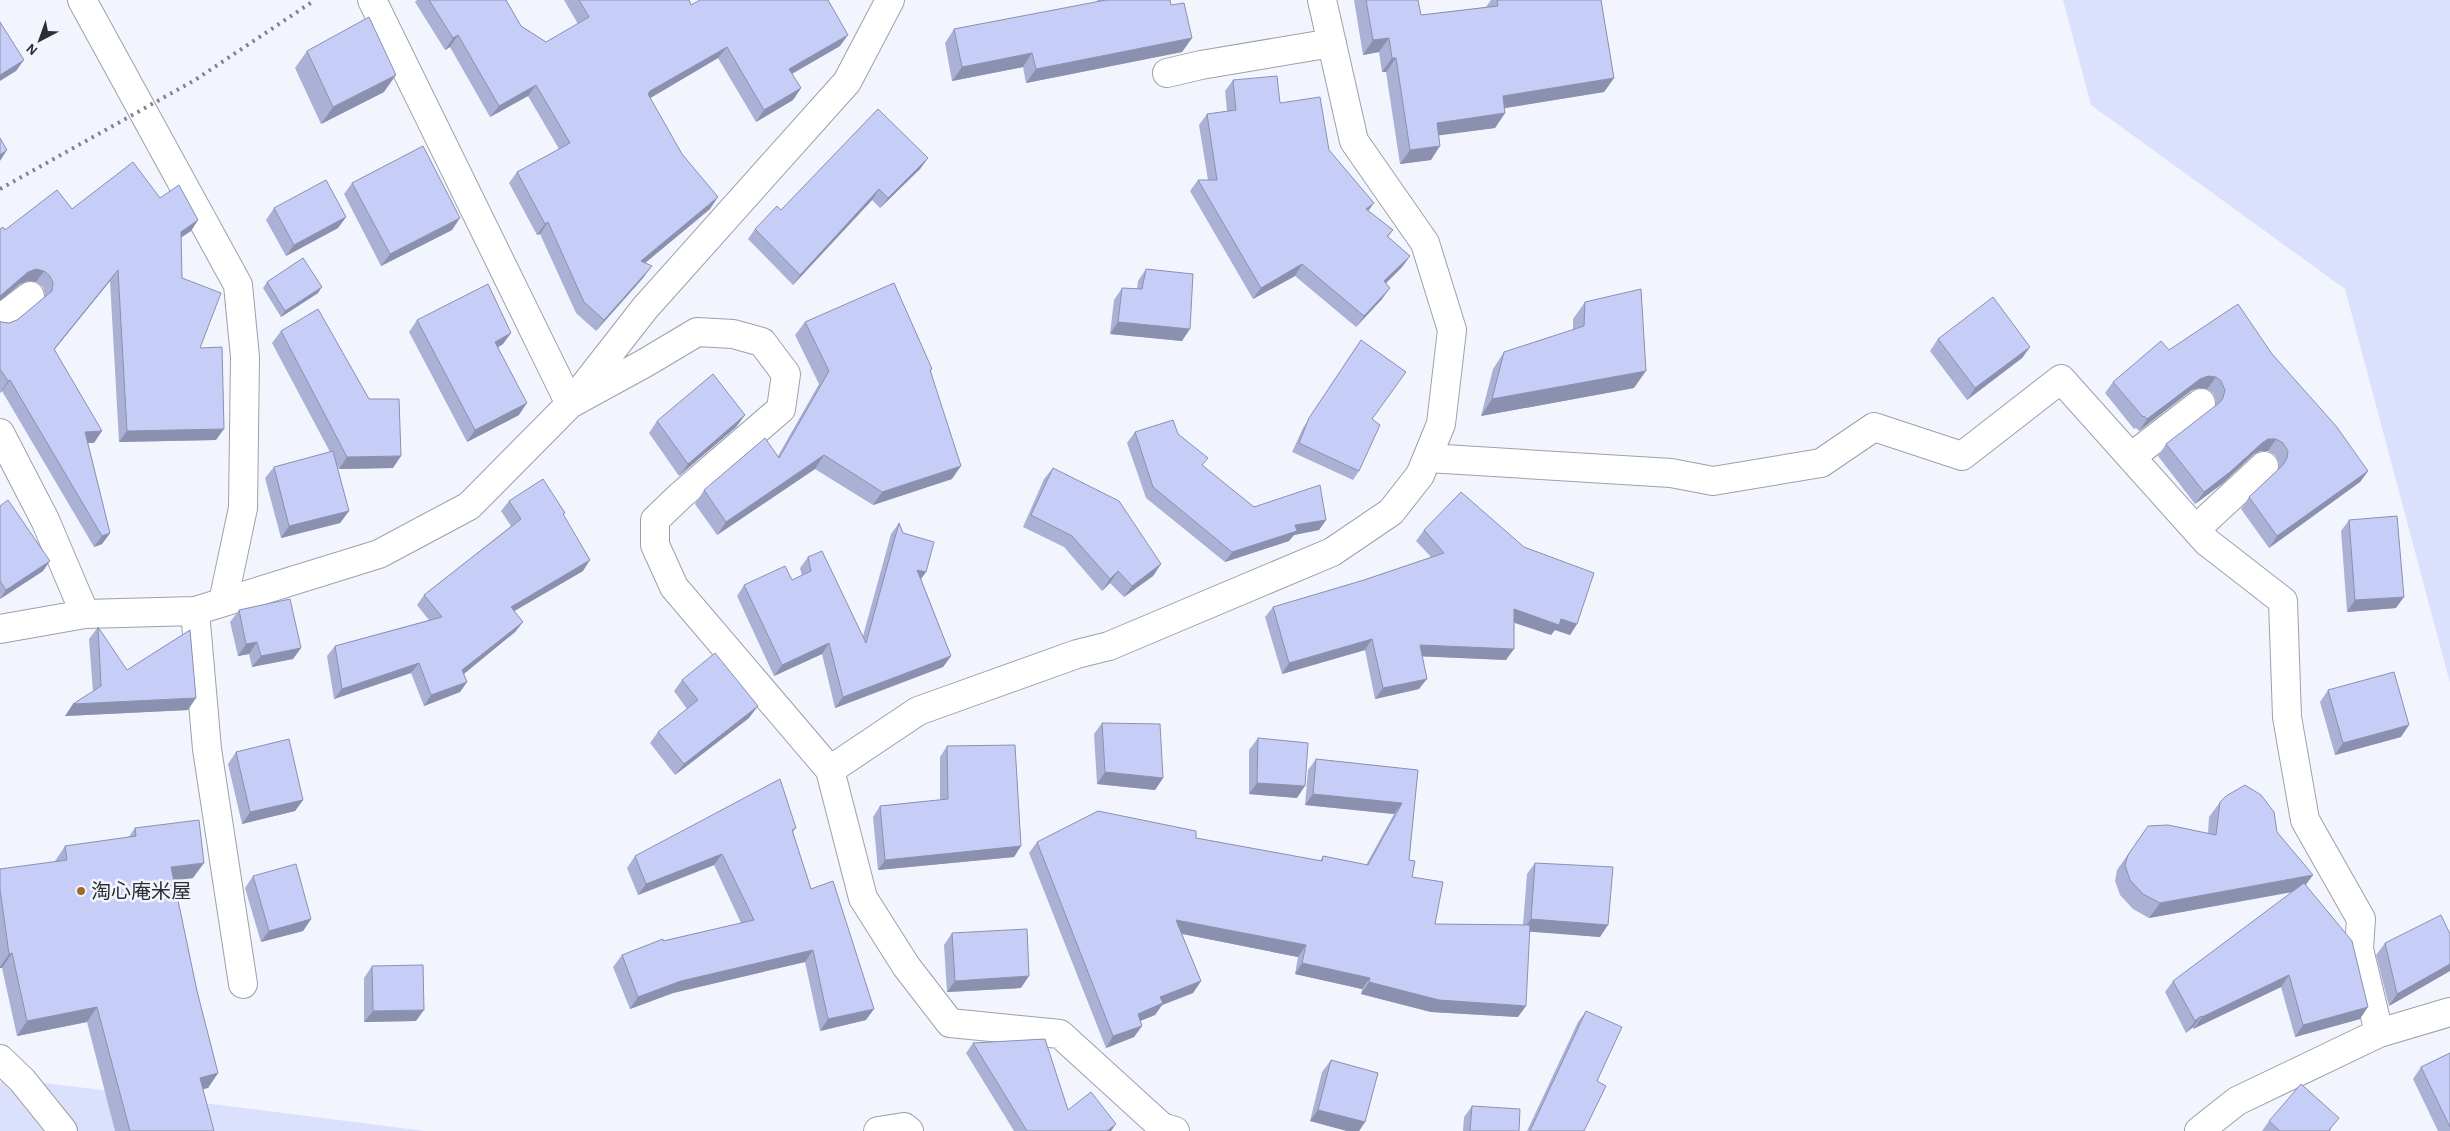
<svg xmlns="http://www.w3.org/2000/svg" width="2450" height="1131" font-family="'Alegreya Sans','Noto Sans JP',sans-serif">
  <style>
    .green { fill: #dbe0fd }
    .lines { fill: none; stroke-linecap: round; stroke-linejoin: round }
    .minor-casing { stroke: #9ea0a8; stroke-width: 30 }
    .minor { stroke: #fff; stroke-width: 28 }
    .rail { stroke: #83858a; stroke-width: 4; stroke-dasharray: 2.5 5; stroke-linecap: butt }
    .wall { fill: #aab1d5 }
    .shaded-wall { fill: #8b90ae }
    .building { fill: #c6cef8; stroke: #8b90ae }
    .poi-dot { fill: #a4672b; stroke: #f3f5fe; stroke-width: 2 }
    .labels { text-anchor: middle; stroke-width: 5; stroke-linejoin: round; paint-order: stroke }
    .poi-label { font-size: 20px; fill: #2d2e31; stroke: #f3f5fe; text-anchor: start }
  </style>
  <rect width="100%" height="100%" fill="#f3f5fe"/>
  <path class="green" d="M2063 0H2450V683L2345 289 2091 105Z
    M22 1080 425 1131H0V1082Z"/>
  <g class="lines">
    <g class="minor-casing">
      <path id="minor" d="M82 0 238 285 245 357 243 508 223 602
        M372 0 570 404 645 363 697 332 733 334 762 342 786 374 781 409 680 496 655 520V545L674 587 830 770
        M1167 73 1201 65 1332 43
        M0 319 30 296
        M0 433 45 520 85 614
        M2131 457 2201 403
        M1428 458 1671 473 1713 481 1821 463 1874 427 1962 456 2061 379 2207 542 2283 601 2287 717 2305 820 2361 919 2359 949 2379 1033
        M2196 529 2264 466
        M195 611 207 749 243 984
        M0 629 85 614 195 611 379 554 469 506 570 404 645 308 847 82 890 0
        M0 1059 22 1080 63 1131
        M878 1131 904 1127 909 1131
        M1175 1131 1162 1127 1060 1034 950 1023 906 966 863 898 830 770 918 711 1077 654 1109 646 1332 552 1391 512 1420 475 1441 424 1452 330 1425 243 1354 141 1322 0
        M2199 1131 2237 1101 2379 1033 2450 1012"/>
    </g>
    <use href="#minor" class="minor"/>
    <path class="rail" d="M0 189 195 80 315 0"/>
  </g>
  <path class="wall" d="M417 0H506L521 26 546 42 578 24 564 0H689L691 5 840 46 792 74 801 88 793 100 756 122 718 58 650 98 710 209 645 263 643 278 596 331 576 313 540 234 537 235 509 183 517 172 559 149 528 96 490 117 450 47 445 50 415 2Z
    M1097 0H1170L1171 5 1192 38 1182 52 1026 83 1023 67 952 81 945 43 954 29 1098 2Z
    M1354 0H1418L1421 15 1486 7 1491 0H1601L1614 78 1604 92 1504 108 1505 113 1495 128 1439 135 1431 160 1400 164 1386 72H1382L1379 52 1363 55Z
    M307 51 384 92 321 124 295 68Z
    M1233 80 1280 103 1329 150 1368 211 1393 230 1388 237 1410 256 1402 267 1386 283 1382 299 1356 327 1295 276 1253 299 1190 191 1198 180H1208L1199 125 1207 114 1227 111 1225 91Z
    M928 158 920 169 880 208 872 200 793 285 748 239 755 229 781 210Z
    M352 183 452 230 381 266 344 194Z
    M160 198 198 220 191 231 181 237 182 278 200 348 216 440 119 442 110 281 54 350 94 443H88L110 533 102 544 94 547 2 391 0 393V321L1 322 9 323 17 320 45 297V294L43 287 36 282 28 281 20 284 5 230 72 209Z
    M274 208 346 217 338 228 286 256 266 220Z
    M1146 269 1182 341 1110 334 1114 300 1122 288 1137 289 1138 281Z
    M267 282 318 293 281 317 263 288Z
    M1585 302 1634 388 1481 416 1493 369 1504 352 1573 330V319Z
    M417 320 503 344 498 347 519 415 467 442 409 332Z
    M805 322 932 369 931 371 952 479 873 505 815 469 717 535 695 504 704 490 778 456 819 384 795 335Z
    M281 331 393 468 339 469 336 463 349 511 340 523 281 538 265 478 274 467 330 452 272 343Z
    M1938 339 2030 347 2022 358 1967 400 1930 351Z
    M1361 340 1372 419 1359 471 1353 480 1292 452 1303 428Z
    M2169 350 2272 354 2368 471 2360 482 2269 548 2241 509 2249 497 2279 469V463L2275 455 2268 451H2260L2254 454 2222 484 2195 504 2158 456 2166 444 2216 406V401L2213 393 2207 389 2199 388 2192 390 2139 431 2136 428 2134 429 2105 393 2113 382Z
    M745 415 736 427 679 476 649 433 657 421Z
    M1135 432 1178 434 1202 466 1254 507 1326 520 1319 530 1294 535 1289 541 1225 562 1146 498 1127 443Z
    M1053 468 1161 564 1153 576 1124 597 1110 583 1102 591 1064 547 1023 527 1044 479Z
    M509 501 563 515 583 571 514 611 523 622 515 632 464 674 467 682 460 692 424 706 411 673 334 699 327 656 335 646 429 620 417 605 424 595 511 526 501 511Z
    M0 506 43 571 0 599Z
    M2349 520 2396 608 2347 612 2341 531Z
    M899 523 903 533 926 572 921 579 951 656 943 667 835 708 822 654 774 676 737 596 744 585 792 580 802 576 800 568 808 557 863 636 891 534Z
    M1424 530 1577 624 1570 635 1555 630 1551 635 1514 622 1506 660 1422 656 1419 689 1375 699 1365 650 1282 674 1265 617 1273 607 1364 580 1431 557 1416 541Z
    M239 610 301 648 293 659 252 667 249 654 238 656 230 622Z
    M98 627 127 670 188 710 65 716 73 704 93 692 89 639Z
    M682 680 749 718 675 775 650 743 658 732 687 709 674 691Z
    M2328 690 2401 737 2335 755 2320 702Z
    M1102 723 1163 778 1155 790 1097 784 1094 734Z
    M1258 738 1297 798 1249 794V750Z
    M947 746 1021 846 1014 857 878 870 873 817 880 806 940 800V757Z
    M236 752 303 800 295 811 242 824 228 764Z
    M1316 759 1418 770 1409 860 1412 877 1435 924 1523 925 1527 874 1535 863 1600 937 1530 931 1518 1017 1431 1012 1361 994 1362 989 1295 974 1298 957 1182 934 1201 981 1193 993 1162 1005 1155 1015 1140 1021 1142 1026 1134 1037 1106 1048 1029 853 1037 842 1196 838 1320 861 1323 856 1366 865 1394 814 1305 805 1308 770Z
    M2220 802 2277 832 2306 885 2360 1019 2295 1037 2281 987 2193 1029V1027L2186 1033 2165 992 2173 981 2293 892 2149 918 2133 909 2120 895 2115 881 2117 870 2148 826 2208 833 2209 817Z
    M135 828 193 878 174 881 197 991 218 1073 208 1088 203 1089 214 1131H115L87 1022 17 1036 2 968H0V869L55 862V861L65 846 128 838Z
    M796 828 793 832 811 889 866 1020 820 1031 805 962 673 993 630 1009 613 967 622 955 663 941 741 923 714 865 638 895 627 868 635 856Z
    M253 876 311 919 303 931 261 942 245 888Z
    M952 933 1021 988 947 992 944 945Z
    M2450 934V971L2389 1006 2376 955 2385 943Z
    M372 966 416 1021 364 1022V978Z
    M1586 1011 1597 1081 1584 1131H1527L1578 1022Z
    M973 1043 1068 1110 1111 1131H1014L966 1053Z
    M2450 1053V1131H2438L2413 1079 2421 1067Z
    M1331 1060 1365 1122 1359 1131H1347L1310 1121 1322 1072Z
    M1472 1106 1519 1131H1463L1464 1117Z
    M2269 1121 2332 1127 2330 1131H2262Z"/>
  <path class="shaded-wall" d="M458 35 450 47 445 50 453 38Z
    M848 35 840 46 781 80 789 69Z
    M1192 38 1182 52 1026 83 1036 69Z
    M1389 38 1379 52 1363 55 1373 40Z
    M727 47 718 58 642 103 650 91Z
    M1032 53 1023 67 952 81 962 67Z
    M1392 58H1396L1386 72H1382Z
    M24 60 16 71 0 81V75Z
    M396 75 384 92 321 124 333 107Z
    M1614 78 1604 92 1493 110 1503 96Z
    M536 85 528 96 490 117 499 106Z
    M801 88 793 100 756 122 764 110Z
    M1505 113 1495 128 1427 137 1437 123Z
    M1440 146 1431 160 1400 164 1410 150Z
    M7 150 0 161V155Z
    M928 158 920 169 880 208 888 198Z
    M879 189 872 200 793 285 800 275Z
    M718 197 710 209 633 273 641 261Z
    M1374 203 1366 214V209Z
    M346 217 338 228 286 256 294 245Z
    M460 218 452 230 381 266 390 254Z
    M198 220 191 231 173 243 181 232Z
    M548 222 540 234 537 235 545 224Z
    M1410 256 1402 267 1376 293 1384 281Z
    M1302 264 1295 276 1253 299 1261 288Z
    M652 266 643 278 596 331 604 320Z
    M36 269 44 271 36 282 28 281 20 284 0 301V296L28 272Z
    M118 270 110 281 46 360 54 349Z
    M322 287 318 293 281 317 285 311Z
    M1390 288 1382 299 1356 327 1364 316Z
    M1118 322 1190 329 1182 341 1110 334Z
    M511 333 503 344 487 354 495 342Z
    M2030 347 2022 358 1967 400 1975 388Z
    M1646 371 1634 388 1481 416 1492 399Z
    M2208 376 2216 377 2207 389 2199 388 2192 390 2139 431 2147 419 2200 379Z
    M10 380 2 391 0 393 8 381Z
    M527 403 519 415 467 442 475 430Z
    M745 415 736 427 679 476 688 464Z
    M224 429 216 440 119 442 127 431Z
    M102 431 94 443H78L85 432Z
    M2268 439H2276L2268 451H2260L2254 454 2222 484 2195 504 2204 492 2262 443Z
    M824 455 815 469 717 535 726 522Z
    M401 456 393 468 339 469 347 457Z
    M961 466 952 479 873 505 882 492Z
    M2368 471 2360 482 2269 548 2277 536Z
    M349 511 340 523 281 538 289 526Z
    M1326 520 1319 530 1294 535 1289 541 1225 562 1232 552 1295 525Z
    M110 533 102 544 94 547 102 536Z
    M590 560 583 571 504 617 511 607Z
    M50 561 43 571 0 599 6 590Z
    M1161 564 1153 576 1124 597 1132 586Z
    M917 570 926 572 918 583Z
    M1118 571 1110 583 1102 591 1110 579Z
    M2404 597 2396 608 2347 612 2355 600Z
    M1514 609 1561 619 1577 624 1570 635 1555 630 1551 635 1506 620Z
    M523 622 515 632 455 681 462 670Z
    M1372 639 1365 650 1282 674 1289 663Z
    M257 642 249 654 238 656 246 644Z
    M829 643 822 654 774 676 782 665Z
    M1420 645 1514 649 1506 660 1412 656Z
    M301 648 293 659 252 667 261 656Z
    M951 656 943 667 835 708 843 697Z
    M419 663 411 673 334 699 342 689Z
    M1427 679 1419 689 1375 699 1383 688Z
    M467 682 460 692 424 706 431 695Z
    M196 698 188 710 65 716 73 704Z
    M758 706 749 718 675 775 684 764Z
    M2409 725 2401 737 2335 755 2343 743Z
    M1105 772 1163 778 1155 790 1097 784Z
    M1257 783 1305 786 1297 798 1249 794Z
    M1313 794 1402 803 1394 814 1305 805Z
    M303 800 295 811 242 824 250 812Z
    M1021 846 1014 857 878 870 885 860Z
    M722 854 714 865 638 895 646 884Z
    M204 863 193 878 161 882 171 867Z
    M2313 875 2302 890 2149 918 2160 903Z
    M311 919 303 931 261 942 269 931Z
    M1531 919 1608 925 1600 937 1522 931Z
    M1176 920 1306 945 1298 957 1168 931Z
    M813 950 805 962 673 993 630 1009 638 997 681 981Z
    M12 953 2 968H0V967L9 954Z
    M1302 963 1370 978 1362 989 1295 974Z
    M2450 964V971L2389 1006 2397 994Z
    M2289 975 2281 987 2193 1029 2202 1017Z
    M1029 976 1021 988 947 992 955 981Z
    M1201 981 1193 993 1162 1005 1155 1015 1130 1025 1138 1014 1160 997Z
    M1369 982 1526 1006 1518 1017 1431 1012 1361 994Z
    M97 1007 87 1022 17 1036 27 1021Z
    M2368 1007 2360 1019 2295 1037 2303 1025Z
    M874 1009 866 1020 820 1031 828 1019Z
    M424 1010 416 1021 364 1022 373 1011Z
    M2201 1016 2193 1027 2186 1033 2195 1021Z
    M1142 1026 1134 1037 1106 1048 1113 1036Z
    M218 1073 208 1088 190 1092 200 1078Z
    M1318 1110 1365 1122 1359 1131H1347L1310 1121Z
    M1116 1124 1111 1131H1107Z"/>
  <path class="building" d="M429 0H506L521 26 546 42 589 17 579 0H689L691 5 700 0H828L848 35 789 69 801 88 764 110 727 47 650 91 648 94 682 154 718 197 641 261 652 266 604 320 584 302 548 222 545 224 517 172 570 143 536 85 499 106 458 35 453 38Z
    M1106 0H1170L1171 5 1184 3 1192 38 1036 69 1032 53 962 67 954 29Z
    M1366 0H1418L1421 15 1498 6 1497 0H1601L1614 78 1503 96 1505 113 1437 123 1440 146 1410 150 1396 58H1392L1389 38 1373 40Z
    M369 17 396 75 333 107 307 51Z
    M0 22 24 60 0 75Z
    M1277 76 1280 103 1320 97 1329 150 1374 203 1366 209 1393 230 1387 236 1410 256 1384 281 1390 288 1364 316 1302 264 1261 288 1198 180H1217L1207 114 1236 110 1233 80Z
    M878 109 928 158 888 198 879 189 800 275 755 229 777 206 781 210Z
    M0 138 7 150 0 155Z
    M423 146 460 218 390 254 352 183Z
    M133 162 160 198 179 185 198 220 181 232 182 278 221 293 200 348 222 347 224 429 127 431 118 270 54 349 102 431 85 432 110 533 102 536 10 380 8 381 0 369V321L1 322 9 323 17 320 52 291 53 283 50 276 44 271 36 269 28 272 0 296V229L3 227 5 230 57 190 72 209Z
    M326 180 346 217 294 245 274 208Z
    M303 258 322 287 285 311 267 282Z
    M1146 269 1193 274 1190 329 1118 322 1122 288 1142 289Z
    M894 283 932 369 930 370 961 466 882 492 824 455 726 522 704 490 765 438 779 458 829 371 805 322Z
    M488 284 511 333 495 342 527 403 475 430 417 320Z
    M1641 289 1646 371 1492 399 1504 352 1584 326 1585 302Z
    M1993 297 2030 347 1975 388 1938 339Z
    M2238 304 2272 354 2336 426 2368 471 2277 536 2249 497 2283 465 2287 458 2288 451 2283 443 2276 439H2268L2262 443 2230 472 2204 492 2166 444 2219 403 2223 398 2225 390 2221 381 2216 377 2208 376 2200 379 2147 419 2144 416 2143 417 2113 382 2161 341 2169 350Z
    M318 309 369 399H399L401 456 347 457 281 331Z
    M1361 340 1406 372 1372 419 1380 425 1359 471 1299 443 1309 418Z
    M713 374 745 415 688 464 657 421Z
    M1173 420 1178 434 1208 458 1202 465 1254 507 1320 485 1326 520 1295 525 1297 531 1232 552 1153 487 1135 432Z
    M333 451 349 511 289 526 274 467Z
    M1053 468 1119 501 1161 564 1132 586 1118 571 1110 579 1072 536 1031 515Z
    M543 479 565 513 563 514 590 560 511 607 523 622 462 670 467 682 431 695 419 663 342 689 335 646 442 617 424 595 521 519 509 501Z
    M1461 492 1524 547 1594 573 1577 624 1561 619 1559 625 1514 609V649L1420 645 1427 679 1383 688 1372 639 1289 663 1273 607 1364 580 1444 553 1424 530Z
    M8 500 50 561 6 590 0 581V506Z
    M2397 516 2404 597 2355 600 2349 520Z
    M899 523 903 533 934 542 926 572 917 570 951 656 843 697 829 643 782 665 744 585 785 566 792 580 811 571 808 557 822 551 866 643Z
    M290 599 301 648 261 656 257 642 246 644 239 610Z
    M98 627 127 670 190 630 196 698 73 704 101 686Z
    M715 653 758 706 684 764 658 732 698 700 682 680Z
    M2394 672 2409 725 2343 743 2328 690Z
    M1102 723 1160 724 1163 778 1105 772Z
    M1258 738 1308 743 1305 786 1257 783Z
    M289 739 303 800 250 812 236 752Z
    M1015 745 1021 846 885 860 880 806 948 799 947 746Z
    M1316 759 1418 770 1409 860 1415 861 1412 877 1443 882 1435 924 1530 925 1526 1006 1439 1000 1369 982 1370 978 1302 963 1306 945 1176 920 1201 981 1160 997 1163 1003 1138 1014 1142 1026 1113 1036 1037 842 1098 811 1196 831V838L1322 861 1323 856 1368 865 1402 803 1313 794Z
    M780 779 796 828 792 830 811 889 833 881 874 1009 828 1019 813 950 681 981 638 997 622 955 663 939V941L754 920 722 854 646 884 635 856Z
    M2245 785 2261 795 2274 812 2277 832 2313 875 2160 903 2143 894 2130 880 2125 865 2128 855 2148 826 2168 825 2216 835 2220 802 2226 796Z
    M199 820 204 863 171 867 197 991 218 1073 200 1078 214 1131H130L97 1007 27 1021 12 953 9 954 0 889V869L67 860 65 846 136 836 135 828Z
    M1535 863 1613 867 1608 925 1531 919Z
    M296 864 311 919 269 931 253 876Z
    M2304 883 2352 941 2368 1007 2303 1025 2289 975 2202 1017 2201 1016 2195 1021 2173 981Z
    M2441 915 2450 934V964L2397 994 2385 943Z
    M1027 929 1029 976 955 981 952 933Z
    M423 965 424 1010 373 1011 372 966Z
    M1586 1011 1622 1027 1597 1081 1606 1086 1584 1131H1530Z
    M1045 1039 1068 1110 1091 1092 1116 1124 1107 1131H1027L973 1043Z
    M2450 1053V1127L2421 1067Z
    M1331 1060 1378 1073 1365 1122 1318 1110Z
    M2301 1084 2339 1118 2329 1130 2330 1131H2280L2269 1121Z
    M1472 1106 1520 1109 1519 1131H1470Z"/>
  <circle class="poi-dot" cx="81" cy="891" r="5"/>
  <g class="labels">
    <g class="poi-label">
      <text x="91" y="898">淘心庵米屋</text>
    </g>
  </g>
  <g transform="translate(40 40) rotate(221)" stroke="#f3f5fe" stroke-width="4" paint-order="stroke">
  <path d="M0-4L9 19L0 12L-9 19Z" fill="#2d2e31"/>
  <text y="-8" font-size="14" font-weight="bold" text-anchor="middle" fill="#2d2e31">N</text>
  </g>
</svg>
